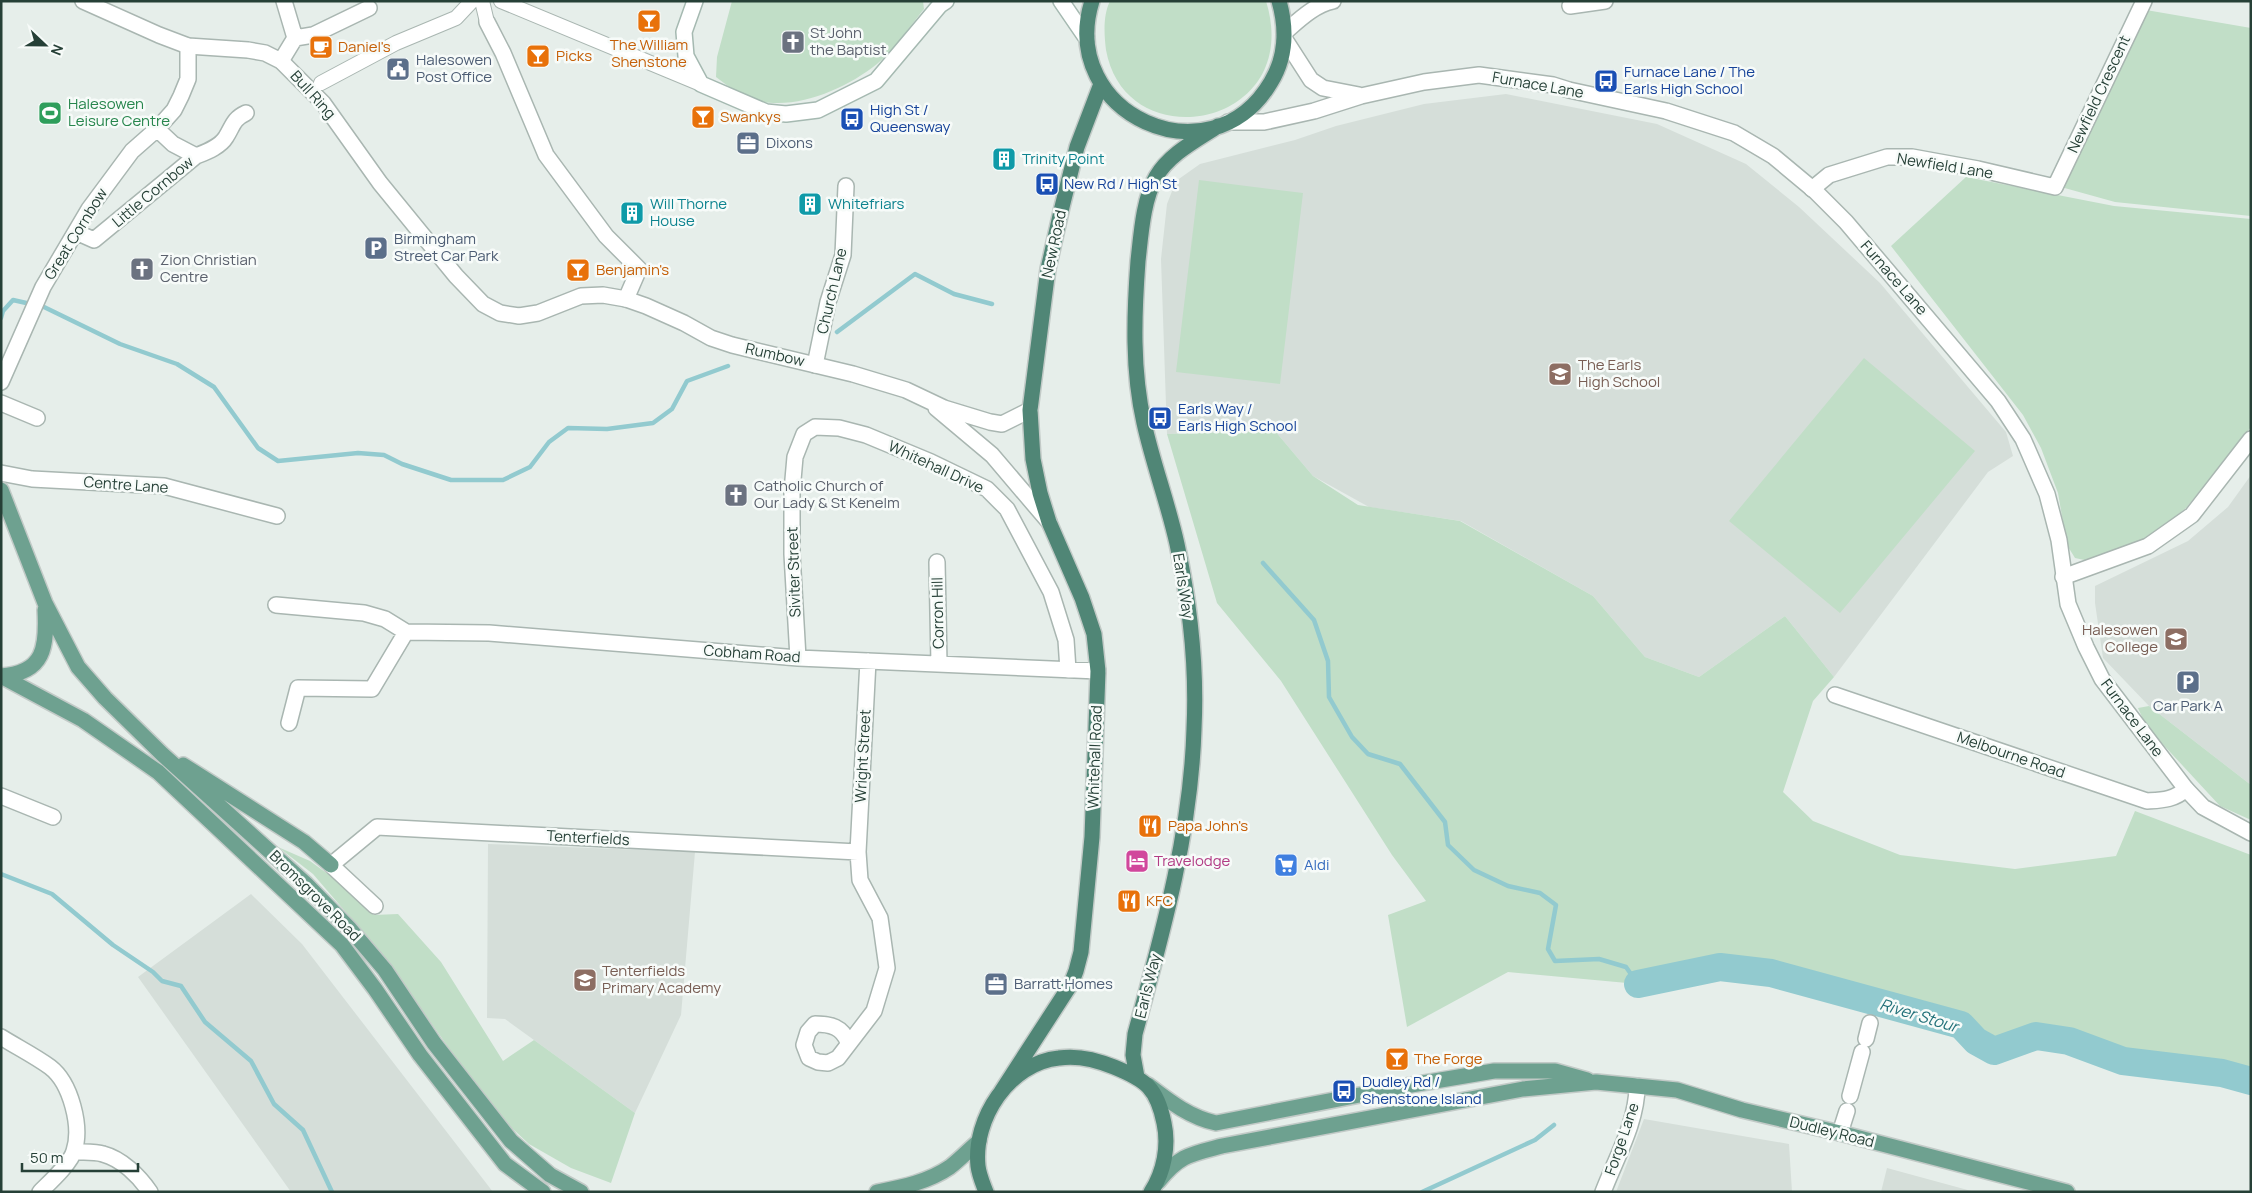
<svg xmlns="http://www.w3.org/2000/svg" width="2252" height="1193" font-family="Manrope,sans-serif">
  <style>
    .built { fill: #d5ded9 }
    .green { fill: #c1dec7 }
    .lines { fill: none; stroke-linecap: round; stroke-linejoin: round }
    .stream { stroke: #92cacf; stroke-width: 4.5 }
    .river { stroke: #92cacf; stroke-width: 28 }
    .pedestrian-casing { stroke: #a9b6b1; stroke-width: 16 }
    .minor-casing { stroke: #a9b6b1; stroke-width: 18 }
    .tertiary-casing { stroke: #a9b6b1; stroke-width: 18 }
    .secondary-casing { stroke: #a5b9b1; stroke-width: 18 }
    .primary-casing { stroke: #c2cac7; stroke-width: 18 }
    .trunk-casing { stroke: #c2cac7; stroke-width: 18 }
    .pedestrian { stroke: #fff; stroke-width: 14 }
    .minor { stroke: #fff; stroke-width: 15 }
    .tertiary { stroke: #fff; stroke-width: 15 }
    .secondary { stroke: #fff; stroke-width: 15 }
    .primary { stroke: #6ea190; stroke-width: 15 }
    .trunk { stroke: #508676; stroke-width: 15 }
    .labels { text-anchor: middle; stroke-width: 5; stroke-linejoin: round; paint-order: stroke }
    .worship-label { font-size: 15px; fill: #5b616d; stroke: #f7fbf9; text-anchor: start }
    .food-label { font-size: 15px; fill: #c56008; stroke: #f7fbf9; text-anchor: start }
    .service-label { font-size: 15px; fill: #4e5e75; stroke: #f7fbf9; text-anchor: start }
    .transit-label { font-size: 15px; fill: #164399; stroke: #f7fbf9; text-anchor: start }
    .street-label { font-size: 15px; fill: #264037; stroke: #f7fbf9 }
    .leisure-label { font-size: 15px; fill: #27864d; stroke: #f7fbf9; text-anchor: start }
    .culture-label { font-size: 15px; fill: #0d838f; stroke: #f7fbf9; text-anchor: start }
    .education-label { font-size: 15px; fill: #785e54; stroke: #f7fbf9; text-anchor: start }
    .hotel-label { font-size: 15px; fill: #b23c85; stroke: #f7fbf9; text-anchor: start }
    .shop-label { font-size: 15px; fill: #366cbe; stroke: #f7fbf9; text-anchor: start }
    .water-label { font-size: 16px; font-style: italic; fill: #227179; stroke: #f7fbf9 }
  </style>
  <rect width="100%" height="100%" fill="#e6eeea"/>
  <path class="built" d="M1506 94 1657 124 1746 164 1799 207 1880 283 2006 432 2013 456 1988 472 1834 677 1785 616 1699 677 1645 657 1593 596 1461 521 1369 507 1313 476 1275 431 1167 434 1161 259 1167 204 1176 181 1200 164 1295 140 1336 126 1424 104Z
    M2251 475V785L2149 706 2103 658 2095 603V586L2188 541 2228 507Z
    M488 844 695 852 681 1015 635 1113 505 1019 487 1018Z
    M251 894 302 944 493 1192H291L138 977Z
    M1644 1119 1789 1144 1792 1192H1616Z
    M1887 1168 1975 1192H1881Z"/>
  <path class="green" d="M732 1H923L924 9C911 25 892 52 877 64 847 88 798 110 759 101 743 97 729 87 716 77L717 57Z
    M1110 1H1266C1305 127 1126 161 1106 50 1104 34 1103 15 1110 1Z
    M2146 10 2251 28V216L2115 202 2061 187Z
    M1966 177 2114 206 2251 219V427L2186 508 2144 542 2089 561 2075 558 2067 545 2058 493 2041 448 2023 415 1891 246Z
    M1199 180 1303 193 1280 384 1176 372Z
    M1864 358 1975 451 1840 613 1729 521Z
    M1275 431 1313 476 1358 505 1460 521 1593 596 1645 657 1699 677 1785 616 1834 677 1813 701 1783 792 1813 821 1900 855 2015 869 2116 856 2135 811 2251 855V1081L2222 1073 2123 1061 2069 1041 2036 1036 2027 1050 2006 1060 1953 1031 1848 1002 1771 973 1720 967 1638 984 1508 972 1407 1027 1388 915 1426 901 1392 855 1281 681 1217 603 1167 434Z
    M2149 706 2251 785V820L2220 806 2146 726 2138 708Z
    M278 847 310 861 343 885 374 915 398 914 441 962 503 1061 534 1040 635 1113 611 1183 571 1168 529 1144 499 1116 470 1078 386 959 313 874Z"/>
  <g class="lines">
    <path class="stream" d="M1 318 3 311 13 300 44 307 120 344 177 364 214 387 258 448 278 461 358 453 384 455 402 464 451 480H503L530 467 549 442 568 428 607 429 653 423 672 409 687 381 728 366
      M837 332 915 274 954 294 992 304
      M1263 563 1314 620 1328 661 1329 697 1352 737 1368 754 1400 764 1445 822 1448 845 1474 870 1508 886 1540 893 1556 905 1548 949 1555 961 1599 959 1626 967 1638 984
      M1 874 52 894 113 945 153 972 162 981 181 986 205 1022 251 1061 274 1104 303 1130 332 1192
      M1422 1192 1535 1140 1554 1125"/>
    <path class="river" d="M1638 984 1720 967 1771 973 1961 1025 1976 1041 1994 1051 2036 1036 2069 1041 2123 1061 2222 1073 2251 1081"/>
    <g class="pedestrian-casing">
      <path id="pedestrian" d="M482 1 487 22
        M501 1 701 84
        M321 83 396 43 456 18 472 1"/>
    </g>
    <g class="minor-casing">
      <path id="minor" d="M284 1 295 38
        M1570 6 1605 1
        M487 22 503 53 546 155 606 236 639 269 626 299
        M1285 32C1299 20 1314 5 1333 1
        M281 61 295 38 313 35 369 8
        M157 129 173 144 196 156
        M1812 189 1829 175 1887 157H1912L1978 169 2055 187 2144 1
        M76 232 94 240 196 156C206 152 220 147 226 137 233 126 233 119 246 113
        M815 365 828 302 843 255 846 186
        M1 382 43 287 89 209 132 151 157 129 174 110 181 96 188 79V46
        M1 403 37 418
        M1 473 32 479 164 486 277 516
        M937 562 939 664
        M2063 577 2148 546 2192 515 2251 439
        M276 605 364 613 385 619 406 632
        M406 632 489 633 798 658 1098 671
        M798 658 792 554V491L795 457 804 434 815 427 839 428 866 435 931 462 987 489 1007 509 1051 592 1066 640 1068 670
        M1835 695 2147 801C2162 800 2174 800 2186 789
        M289 723 298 688 372 689 406 632
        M1 796 53 817
        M375 906 331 865 377 827 858 852
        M1 1037C17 1047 35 1056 50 1067 71 1083 82 1127 74 1151 71 1163 49 1183 40 1192
        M1866 1039 1870 1023
        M848 1042C842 1027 831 1024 815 1024L808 1032 804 1045 809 1058 818 1062 828 1063 838 1058 874 1011 887 968 880 918 860 880 858 852 868 661
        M1850 1096 1862 1052
        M1840 1133 1847 1111
        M74 1152C83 1152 95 1151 103 1154 122 1159 139 1176 150 1192
        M1603 1192C1616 1158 1637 1122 1637 1086"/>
    </g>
    <g class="tertiary-casing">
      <path id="tertiary" d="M83 1 159 35 188 46 248 50 265 53 281 61 323 103 380 183 456 276 483 304 500 313 519 316 538 313 581 296 603 295 626 299 646 306 684 323 711 338 732 345 853 374 906 390 944 408 990 422 1002 424 1030 410
        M1284 38 1311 80 1323 88 1359 95
        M1228 122H1264L1314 111 1361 96 1424 82 1479 75 1553 85 1569 90 1666 111 1734 133 1773 156 1815 191 1846 222 1998 401 2023 439 2047 494 2059 540 2068 604 2086 647 2102 679 2186 789 2203 807 2251 833
        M936 408 992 455 1049 522"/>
    </g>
    <g class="secondary-casing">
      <path id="secondary" d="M695 1 684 32 686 56 701 84 766 112 786 114 818 110 876 81 940 5 946 1
        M1061 1 1087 39"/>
    </g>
    <g class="primary-casing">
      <path id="primary" d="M1 490 45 603 78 667 105 698 162 754 306 884 350 929 385 970 434 1043 511 1141 550 1175 581 1192
        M1 676 83 720 158 772 342 945 375 989 420 1055 505 1164 543 1192
        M1 676C45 673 47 646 45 610
        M183 765 304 842 331 865
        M1148 1085C1169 1101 1189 1117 1216 1123L1411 1085 1494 1071H1555L1587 1080
        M1158 1182C1179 1155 1191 1154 1222 1146L1523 1089 1596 1082 1677 1090 1742 1110 1840 1133 2067 1192
        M877 1192C903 1187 928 1182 950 1167 960 1159 970 1149 979 1141"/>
    </g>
    <g class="trunk-casing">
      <path id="trunk" d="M1092 1C1057 114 1211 184 1271 82 1286 57 1287 29 1279 1
        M1137 1077 1133 1055 1135 1034C1162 935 1191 833 1194 729 1197 668 1190 604 1177 544 1168 503 1153 464 1144 423 1132 370 1134 315 1138 261 1141 235 1143 200 1156 177 1169 154 1197 140 1218 126
        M1001 1092 1071 984 1076 971 1081 952 1092 837 1098 671 1094 634 1082 598 1049 522 1040 493 1033 459 1030 410 1048 269 1062 207 1077 147 1101 84
        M986 1192C983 1184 979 1175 978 1166 973 1119 1009 1063 1059 1058 1078 1055 1097 1060 1114 1067 1146 1080 1157 1088 1164 1123 1169 1146 1164 1172 1151 1192"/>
    </g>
    <use href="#pedestrian" class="pedestrian"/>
    <use href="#minor" class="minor"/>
    <use href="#tertiary" class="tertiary"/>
    <use href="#secondary" class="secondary"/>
    <use href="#primary" class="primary"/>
    <use href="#trunk" class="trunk"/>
  </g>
  <defs>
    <g id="bar-square" transform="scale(1.25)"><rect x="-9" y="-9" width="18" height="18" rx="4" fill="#e8710a" stroke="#f7fbf9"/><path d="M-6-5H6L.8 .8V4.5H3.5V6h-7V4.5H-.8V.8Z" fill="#fff"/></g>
    <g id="church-square" transform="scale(1.25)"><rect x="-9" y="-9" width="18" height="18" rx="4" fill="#6b7280" stroke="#f7fbf9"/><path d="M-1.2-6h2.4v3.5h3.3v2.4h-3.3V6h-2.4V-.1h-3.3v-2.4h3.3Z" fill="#fff"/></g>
    <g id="cafe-square" transform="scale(1.25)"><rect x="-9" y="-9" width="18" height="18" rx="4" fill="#e8710a" stroke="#f7fbf9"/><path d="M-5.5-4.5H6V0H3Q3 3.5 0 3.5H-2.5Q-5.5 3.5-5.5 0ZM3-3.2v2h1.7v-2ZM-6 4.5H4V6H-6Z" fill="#fff"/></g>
    <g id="civic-square" transform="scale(1.25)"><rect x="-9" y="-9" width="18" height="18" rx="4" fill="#5c6f8a" stroke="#f7fbf9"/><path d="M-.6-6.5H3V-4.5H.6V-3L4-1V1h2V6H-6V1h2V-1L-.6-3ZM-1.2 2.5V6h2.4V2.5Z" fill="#fff"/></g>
    <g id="bus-square" transform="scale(1.25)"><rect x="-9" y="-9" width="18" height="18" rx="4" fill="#1a4fb4" stroke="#f7fbf9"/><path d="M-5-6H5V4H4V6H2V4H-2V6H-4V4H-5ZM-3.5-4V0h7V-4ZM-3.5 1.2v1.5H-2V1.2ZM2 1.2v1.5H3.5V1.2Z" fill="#fff"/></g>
    <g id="stadium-square" transform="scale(1.25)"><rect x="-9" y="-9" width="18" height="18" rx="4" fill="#2e9e5b" stroke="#f7fbf9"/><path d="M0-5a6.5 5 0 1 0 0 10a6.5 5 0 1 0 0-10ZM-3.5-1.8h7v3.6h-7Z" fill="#fff"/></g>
    <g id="office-square" transform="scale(1.25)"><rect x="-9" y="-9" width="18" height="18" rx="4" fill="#5c6f8a" stroke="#f7fbf9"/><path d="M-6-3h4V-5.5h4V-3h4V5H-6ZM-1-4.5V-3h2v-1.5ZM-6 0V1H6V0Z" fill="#fff"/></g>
    <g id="building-square" transform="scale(1.25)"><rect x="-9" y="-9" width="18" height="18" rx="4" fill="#0f9aa8" stroke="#f7fbf9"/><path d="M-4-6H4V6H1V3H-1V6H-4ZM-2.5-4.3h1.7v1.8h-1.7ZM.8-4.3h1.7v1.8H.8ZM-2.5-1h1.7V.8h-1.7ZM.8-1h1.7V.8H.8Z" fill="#fff"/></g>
    <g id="parking-square" transform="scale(1.25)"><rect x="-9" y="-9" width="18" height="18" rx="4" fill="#5c6f8a" stroke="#f7fbf9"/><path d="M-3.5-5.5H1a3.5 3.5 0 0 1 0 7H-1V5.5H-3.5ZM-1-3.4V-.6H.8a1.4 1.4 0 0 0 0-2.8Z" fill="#fff"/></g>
    <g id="school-square" transform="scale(1.25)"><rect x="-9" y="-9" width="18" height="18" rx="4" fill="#8d6e63" stroke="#f7fbf9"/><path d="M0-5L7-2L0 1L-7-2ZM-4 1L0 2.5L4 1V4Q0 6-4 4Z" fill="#fff"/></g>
    <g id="university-square" transform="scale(1.25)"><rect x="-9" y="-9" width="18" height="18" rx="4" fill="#8d6e63" stroke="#f7fbf9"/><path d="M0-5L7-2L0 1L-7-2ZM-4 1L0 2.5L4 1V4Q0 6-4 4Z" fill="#fff"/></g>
    <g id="restaurant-square" transform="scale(1.25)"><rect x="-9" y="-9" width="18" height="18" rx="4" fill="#e8710a" stroke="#f7fbf9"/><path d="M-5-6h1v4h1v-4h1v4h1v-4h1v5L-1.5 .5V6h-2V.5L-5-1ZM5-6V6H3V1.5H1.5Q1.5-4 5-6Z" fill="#fff"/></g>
    <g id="hotel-square" transform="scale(1.25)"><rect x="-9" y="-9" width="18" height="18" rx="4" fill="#d1479c" stroke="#f7fbf9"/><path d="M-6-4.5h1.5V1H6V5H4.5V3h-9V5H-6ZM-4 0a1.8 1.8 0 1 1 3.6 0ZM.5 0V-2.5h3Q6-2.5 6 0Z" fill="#fff"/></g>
    <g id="supermarket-square" transform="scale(1.25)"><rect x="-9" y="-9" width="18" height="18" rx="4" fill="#3f7fe0" stroke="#f7fbf9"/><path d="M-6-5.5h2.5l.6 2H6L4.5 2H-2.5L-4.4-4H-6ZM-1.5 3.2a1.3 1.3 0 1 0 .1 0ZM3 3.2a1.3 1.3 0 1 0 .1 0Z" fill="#fff"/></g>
  </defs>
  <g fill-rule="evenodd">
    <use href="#bar-square" x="649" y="21"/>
    <use href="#church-square" x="793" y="42"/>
    <use href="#cafe-square" x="321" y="47"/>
    <use href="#bar-square" x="538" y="56"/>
    <use href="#civic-square" x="398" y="69"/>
    <use href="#bus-square" x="1606" y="81"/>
    <use href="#stadium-square" x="50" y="113"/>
    <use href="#bar-square" x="703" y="117"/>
    <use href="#bus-square" x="852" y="119"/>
    <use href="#office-square" x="748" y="143"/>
    <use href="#building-square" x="1004" y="159"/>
    <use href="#bus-square" x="1047" y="184"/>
    <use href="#building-square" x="810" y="204"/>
    <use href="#building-square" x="632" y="213"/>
    <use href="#parking-square" x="376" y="248"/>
    <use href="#church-square" x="142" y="269"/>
    <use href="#bar-square" x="578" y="270"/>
    <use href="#school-square" x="1560" y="374"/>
    <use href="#bus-square" x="1160" y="418"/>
    <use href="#church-square" x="736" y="495"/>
    <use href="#university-square" x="2176" y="639"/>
    <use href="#parking-square" x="2188" y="682"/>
    <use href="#restaurant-square" x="1150" y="826"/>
    <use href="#hotel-square" x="1137" y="861"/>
    <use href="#supermarket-square" x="1286" y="865"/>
    <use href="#restaurant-square" x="1129" y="901"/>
    <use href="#school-square" x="585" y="980"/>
    <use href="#office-square" x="996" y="984"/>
    <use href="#bar-square" x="1397" y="1059"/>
    <use href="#bus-square" x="1344" y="1091"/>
  </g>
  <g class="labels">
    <g class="worship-label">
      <text x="810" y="38">St John<tspan x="810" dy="17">the Baptist</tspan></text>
      <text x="160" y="265">Zion Christian<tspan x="160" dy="17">Centre</tspan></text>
      <text x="754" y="491">Catholic Church of<tspan x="754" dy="17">Our Lady &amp; St Kenelm</tspan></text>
    </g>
    <g class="food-label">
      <text x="649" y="50" text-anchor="middle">The William<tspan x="649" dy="17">Shenstone</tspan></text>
      <text x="338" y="52">Daniel's</text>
      <text x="556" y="61">Picks</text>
      <text x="720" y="122">Swankys</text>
      <text x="596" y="275">Benjamin's</text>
      <text x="1168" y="831">Papa John's</text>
      <text x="1146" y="906">KFC</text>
      <text x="1414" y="1064">The Forge</text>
    </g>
    <g class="service-label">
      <text x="416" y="65">Halesowen<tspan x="416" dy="17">Post Office</tspan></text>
      <text x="766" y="148">Dixons</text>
      <text x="394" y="244">Birmingham<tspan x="394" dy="17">Street Car Park</tspan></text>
      <text x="2188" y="711" text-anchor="middle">Car Park A</text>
      <text x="1014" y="989">Barratt Homes</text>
    </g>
    <g class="transit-label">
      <text x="1624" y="77">Furnace Lane / The<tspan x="1624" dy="17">Earls High School</tspan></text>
      <text x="870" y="115">High St /<tspan x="870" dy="17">Queensway</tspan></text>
      <text x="1064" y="189">New Rd / High St</text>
      <text x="1178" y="414">Earls Way /<tspan x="1178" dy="17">Earls High School</tspan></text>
      <text x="1362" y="1087">Dudley Rd /<tspan x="1362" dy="17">Shenstone Island</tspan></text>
    </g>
    <g class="street-label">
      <text transform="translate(1538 85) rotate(10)" y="5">Furnace Lane</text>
      <text transform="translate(2099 94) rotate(-65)" y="5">Newfield Crescent</text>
      <text transform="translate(313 95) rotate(48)" y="5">Bull Ring</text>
      <text transform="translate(1945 166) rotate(9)" y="5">Newfield Lane</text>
      <text transform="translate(153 192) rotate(-40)" y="5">Little Cornbow</text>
      <text transform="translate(76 234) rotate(-58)" y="5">Great Cornbow</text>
      <text transform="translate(1054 244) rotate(-78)" y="5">New Road</text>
      <text transform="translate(1894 278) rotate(49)" y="5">Furnace Lane</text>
      <text transform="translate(832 291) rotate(-77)" y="5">Church Lane</text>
      <text transform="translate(775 355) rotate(13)" y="5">Rumbow</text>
      <text transform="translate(936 467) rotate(25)" y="5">Whitehall Drive</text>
      <text transform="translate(126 485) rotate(4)" y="5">Centre Lane</text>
      <text transform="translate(794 572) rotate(-92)" y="5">Siviter Street</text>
      <text transform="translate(1183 586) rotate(81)" y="5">Earls Way</text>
      <text transform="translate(938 613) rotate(-91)" y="5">Corron Hill</text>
      <text transform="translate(752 654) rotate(4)" y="5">Cobham Road</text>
      <text transform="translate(2132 718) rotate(53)" y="5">Furnace Lane</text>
      <text transform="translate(2011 755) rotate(19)" y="5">Melbourne Road</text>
      <text transform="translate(863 756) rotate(-87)" y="5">Wright Street</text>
      <text transform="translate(1095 757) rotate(-88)" y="5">Whitehall Road</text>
      <text transform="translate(588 838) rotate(3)" y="5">Tenterfields</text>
      <text transform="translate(315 896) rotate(45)" y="5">Bromsgrove Road</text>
      <text transform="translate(1148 986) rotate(-76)" y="5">Earls Way</text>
      <text transform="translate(1832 1132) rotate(14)" y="5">Dudley Road</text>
      <text transform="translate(1622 1139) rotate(-71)" y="5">Forge Lane</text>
    </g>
    <g class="leisure-label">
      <text x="68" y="109">Halesowen<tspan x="68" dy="17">Leisure Centre</tspan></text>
    </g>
    <g class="culture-label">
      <text x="1022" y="164">Trinity Point</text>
      <text x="650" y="209">Will Thorne<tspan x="650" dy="17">House</tspan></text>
      <text x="828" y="209">Whitefriars</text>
    </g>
    <g class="education-label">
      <text x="1578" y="370">The Earls<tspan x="1578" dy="17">High School</tspan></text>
      <text x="2158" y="635" text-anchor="end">Halesowen<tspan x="2158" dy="17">College</tspan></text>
      <text x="602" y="976">Tenterfields<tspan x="602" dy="17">Primary Academy</tspan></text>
    </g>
    <g class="hotel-label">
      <text x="1154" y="866">Travelodge</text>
    </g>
    <g class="shop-label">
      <text x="1304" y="870">Aldi</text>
    </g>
    <g class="water-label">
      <text transform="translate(1919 1015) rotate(17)" y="6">River Stour</text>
    </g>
  </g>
  <rect width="2252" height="1193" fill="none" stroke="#264037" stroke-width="5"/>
  <g transform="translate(45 45) rotate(112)" stroke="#f7fbf9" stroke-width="4" paint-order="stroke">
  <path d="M0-4L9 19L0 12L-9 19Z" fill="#264037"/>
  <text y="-8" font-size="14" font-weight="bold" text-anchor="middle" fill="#264037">N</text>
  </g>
  <path d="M22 1163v8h116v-8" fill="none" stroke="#264037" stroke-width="2.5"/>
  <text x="30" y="1163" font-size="15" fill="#264037" stroke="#f7fbf9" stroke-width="4" paint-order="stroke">50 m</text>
</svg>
